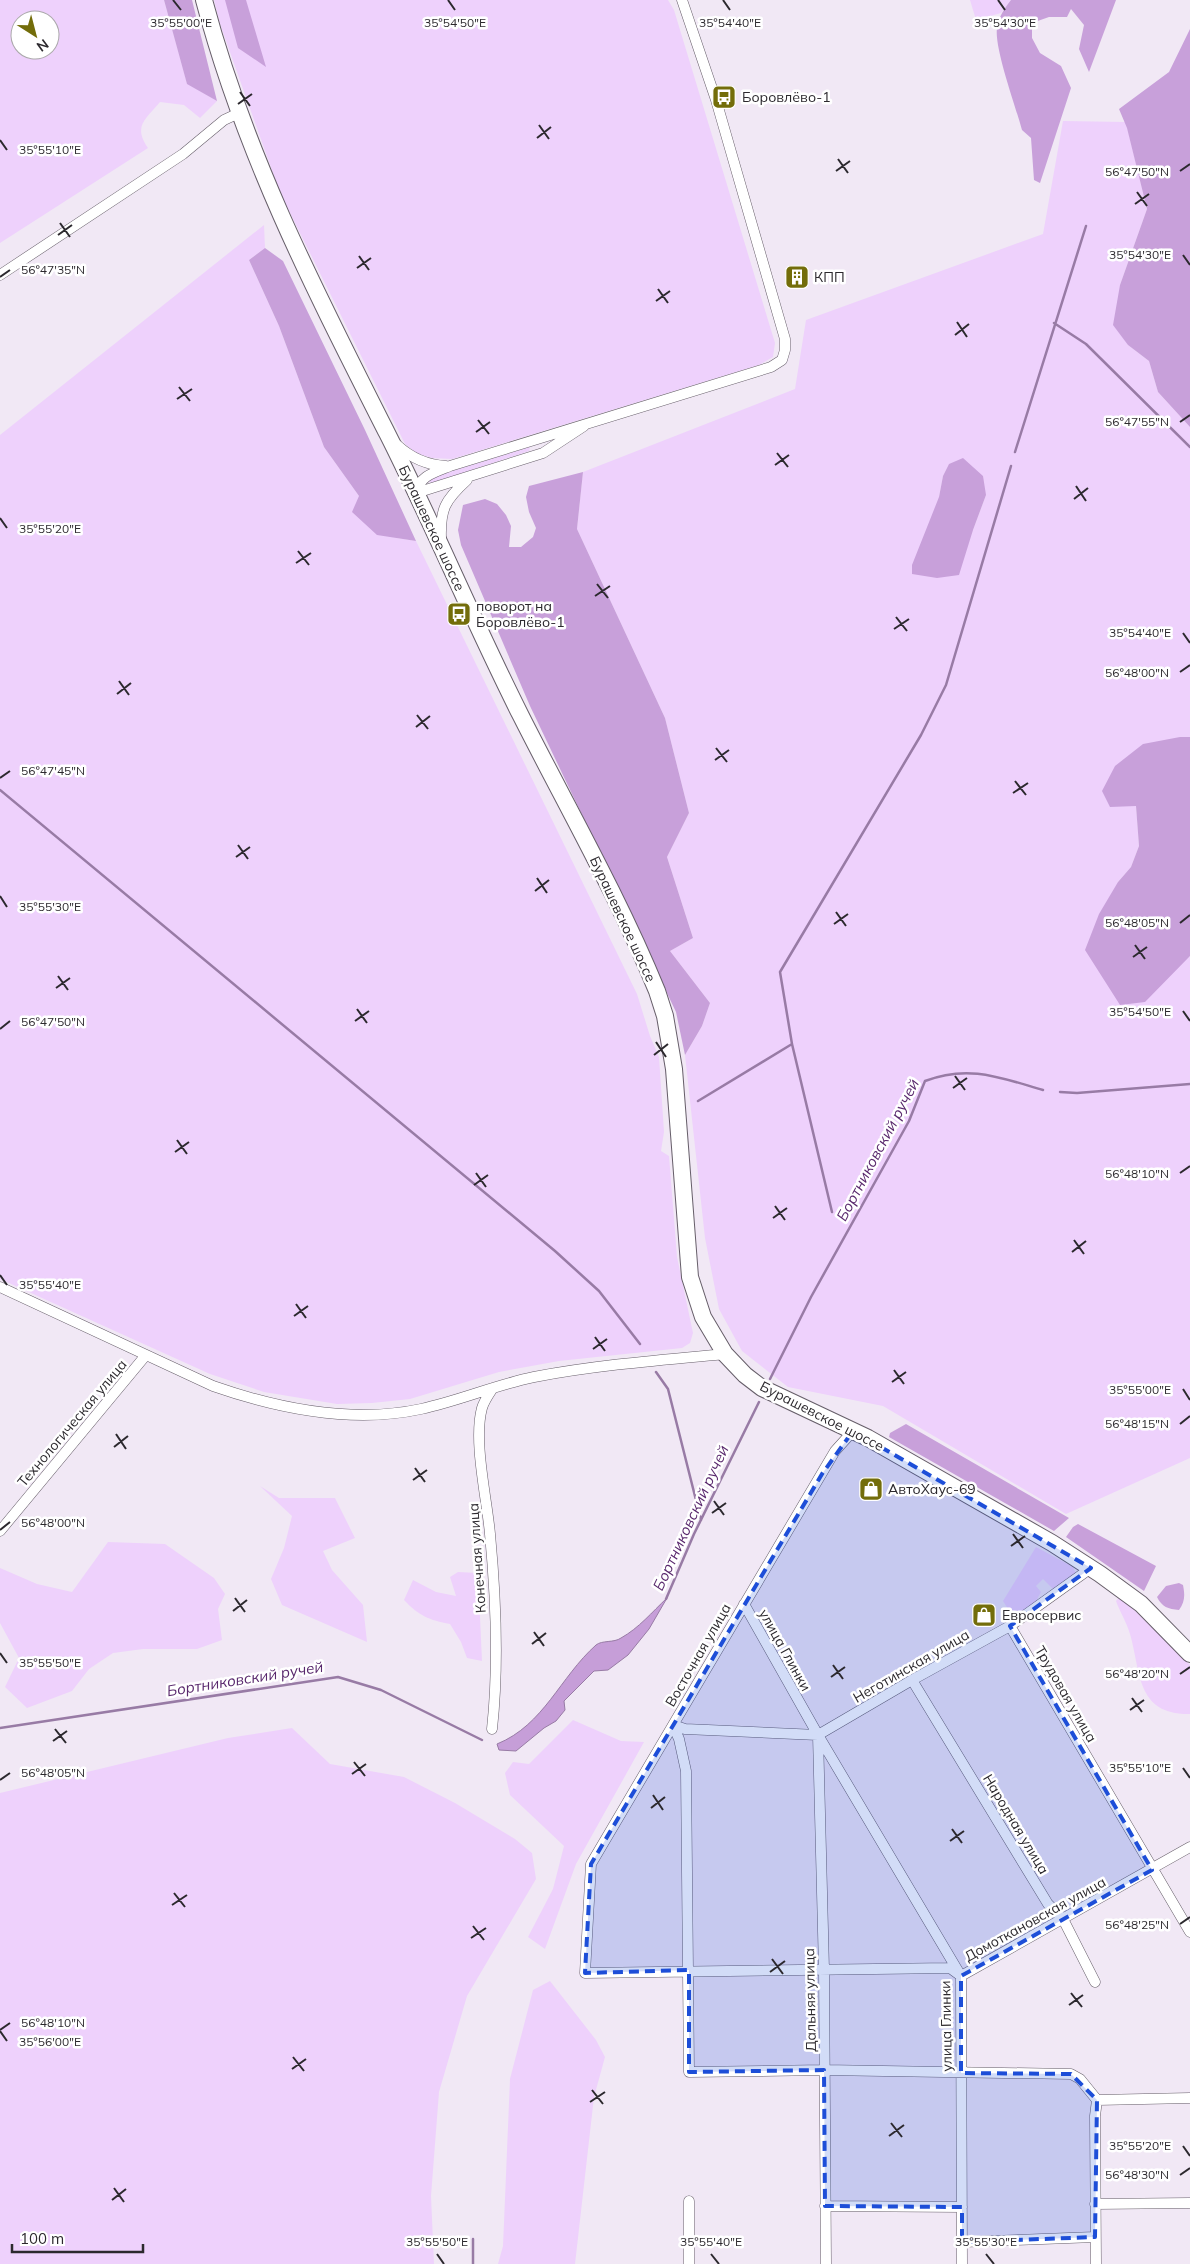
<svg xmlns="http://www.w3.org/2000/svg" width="1190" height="2264" font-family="Mulish,sans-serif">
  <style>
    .green { fill: #eed1fc; fill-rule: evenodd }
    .forest { fill: #c8a0da }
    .water { fill: #c69ed8; stroke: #987ba5 }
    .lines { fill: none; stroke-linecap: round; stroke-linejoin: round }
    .stream { stroke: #987ba5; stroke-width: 2.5 }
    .minor-casing { stroke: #665e69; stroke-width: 11 }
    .primary-casing { stroke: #665e69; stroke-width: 18 }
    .minor { stroke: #fff; stroke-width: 10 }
    .primary { stroke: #fff; stroke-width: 16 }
    .marked { fill: #1d4ed8; fill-opacity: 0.2; stroke: #1d4ed8; stroke-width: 4; stroke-dasharray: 10 6; stroke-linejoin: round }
    .ticks { fill: none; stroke: #2c292e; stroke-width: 2 }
    .labels { text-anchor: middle; stroke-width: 5; stroke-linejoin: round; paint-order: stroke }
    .poi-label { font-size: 14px; fill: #2c292e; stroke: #fff; text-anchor: start }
    .street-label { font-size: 14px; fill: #2c292e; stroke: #fff }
    .water-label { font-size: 15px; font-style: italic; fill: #59286d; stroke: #fff }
    .ticks-label { font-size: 12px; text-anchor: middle; fill: #2c292e; stroke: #fff; stroke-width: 5; stroke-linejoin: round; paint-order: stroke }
  </style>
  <rect width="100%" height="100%" fill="#f1e8f5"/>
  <path class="green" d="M0 0H164L187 83 217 101 200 118 184 105 160 102C145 120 133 126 148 148L0 243ZM20 20H50V50H20Z
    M214 0H668L674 10 775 343 773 357 759 365 452 459 432 458 416 453 405 444 280 193 220 24Z
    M970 0H1011L1001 13 976 20Z
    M1063 121 1126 122 1147 209 1120 285 1128 345 1149 361 1158 392 1190 427V737H1180L1136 805 1139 846 1131 867 1118 882 1187 959 1190 956V1458L1066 1514 883 1406 788 1387 742 1351 719 1309 705 1238 685 1055 702 1026 710 1003 670 951 693 938 667 857 689 813 665 718 577 529 583 472 795 389 806 320 1043 234ZM943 476 986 495 973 530 939 497Z
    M264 225 265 248 249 260 279 326 324 447 359 496 397 538 416 541 637 994 650 1036 659 1057 664 1132 661 1151 669 1156 677 1257 693 1333 690 1343 682 1348 559 1361 499 1372 410 1399 372 1403 337 1404 264 1392 210 1374 0 1279V435Z
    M530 447 529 451 432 483 427 481 430 478Z
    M260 1486 279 1498H335L355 1538 323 1551 332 1570 363 1605 367 1642 282 1605 271 1579 284 1548 292 1516Z
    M108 1542 165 1544 214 1578 225 1594 218 1609 222 1640 197 1649H143L113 1653 89 1669 72 1691 27 1708 5 1687 19 1658 0 1623V1568L37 1584 72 1592Z
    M1036 1547 1073 1567 1076 1574 1054 1590 1043 1579 1036 1586 1041 1592 1035 1603 1013 1617 1003 1601Z
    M458 1572 478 1573 482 1661 467 1658 461 1642 450 1624C429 1620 419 1616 404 1600L413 1580 436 1592 456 1596 450 1577Z
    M1120 1596 1190 1665V1714C1136 1715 1141 1672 1130 1634 1127 1623 1120 1612 1116 1601Z
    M573 1720 621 1741 644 1742 576 1864 545 1949 528 1937 553 1889 564 1846 510 1795 505 1773 513 1762 529 1764Z
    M292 1728 330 1764 404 1777 455 1803 515 1839 532 1853 536 1879 467 1996 439 2092 431 2196 434 2264H0V1793L228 1738Z
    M550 1981 596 2040 605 2057 594 2097 575 2264H498L503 2246 510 2079 533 1990Z"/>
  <path class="forest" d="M164 0H192L217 101 187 84Z
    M225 0H246L266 67 238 48Z
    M1011 0H1116L1089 72 1079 49 1084 25 1071 9 1067 17H1049L1032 23V38L1040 53 1061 66 1071 88 1040 183 1034 180 1031 138 1022 130C1016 107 994 48 997 28 999 16 1004 9 1011 0Z
    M1190 29V427L1158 392 1149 361 1128 345 1113 325 1120 285 1147 209 1127 128 1119 109 1169 72Z
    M265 248 283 261 365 430 416 541 377 535 352 512 359 496 324 447 279 326 249 260Z
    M963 458 983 476 986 495 973 530 959 575 937 578 912 574V565L939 497 943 476 949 464Z
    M583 472 577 529 665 718 689 813 667 857 693 938 670 951 710 1003 702 1026 685 1055 676 1012 530 706 461 545 458 530 463 505 485 499 497 504 506 515 511 526 509 547H521L533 537 536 528 529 512 526 497 529 486Z
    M1180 737H1190V956L1145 1002 1120 1005 1085 950 1099 914 1118 882 1131 867 1139 846 1136 806 1110 807 1102 791 1115 766 1143 744Z
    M906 1424 1069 1518 1054 1531 889 1437 890 1433Z
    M1078 1524 1156 1566 1144 1591 1066 1537 1073 1527Z
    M1179 1583 1183 1585C1185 1595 1185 1602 1179 1610 1168 1609 1162 1607 1157 1597L1166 1586Z"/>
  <path class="water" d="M667 1598 649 1629 628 1655 608 1670 594 1671 564 1701 565 1710 556 1721 544 1728 516 1751 499 1750 497 1744C544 1725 560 1677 596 1645 602 1640 614 1643 621 1638 639 1628 652 1612 667 1598Z"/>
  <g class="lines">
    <path class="stream" d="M1054 323 1086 344 1190 447
      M1015 452 1086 226
      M0 790 555 1251 599 1291 640 1344
      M1060 1092 1077 1093 1190 1084
      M698 1101 792 1044
      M832 1212 792 1044 780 972 921 735 946 685 1011 466
      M656 1372 668 1389 701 1520
      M770 1379 811 1297 909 1121 925 1081C969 1064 1001 1078 1043 1090
      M666 1599 694 1534 759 1402
      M0 1728 338 1677 381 1690 482 1740
      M473 2239V2264"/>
    <g class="minor-casing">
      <path id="minor" d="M0 275 183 154 224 120 239 113
        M584 426 543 453 416 493C419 476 435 472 450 466L771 367 782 360 785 350V339L716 100 682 0
        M397 445C411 458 426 465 446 466
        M441 539C440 509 445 500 467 480
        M0 1287 213 1386C279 1409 352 1424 421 1409 459 1401 495 1385 534 1377 597 1365 661 1360 725 1354
        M853 1431 835 1451 673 1725 679 1739 686 1771 689 2072 824 2070 1071 2074 1080 2079 1097 2100 1190 2098
        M0 1531 146 1355
        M744 1604 818 1735 824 1970 826 2264
        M1010 1626 1190 1932
        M912 1680 1048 1904 1063 1919 1095 1982
        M492 1729C499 1665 496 1598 490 1534 487 1499 473 1441 482 1408 484 1401 489 1394 493 1388
        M818 1735 912 1680 1010 1626 1091 1568
        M689 2201V2264
        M1095 2204 1190 2203
        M825 2206 962 2207
        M962 2242 1095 2237
        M962 2264 961 1976 818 1735 685 1729 673 1725 591 1864 585 1973 950 1968 961 1976 1190 1847
        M1096 2264 1095 2116 1097 2100"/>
    </g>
    <g class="primary-casing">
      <path id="primary" d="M204 0C245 155 315 291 387 433 434 526 474 623 521 716 567 807 618 896 657 991L665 1016 674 1069 690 1277 703 1317 725 1354 745 1375 762 1388 868 1438 1052 1543 1100 1574 1141 1604 1190 1654"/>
    </g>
    <use href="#minor" class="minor"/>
    <use href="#primary" class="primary"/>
  </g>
  <path class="marked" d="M853 1431 1091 1568 1010 1626 1152 1870 961 1976V2073L1071 2074 1097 2100 1095 2237 962 2242V2207L825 2206 824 2070 689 2072V1970L585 1973 591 1864 822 1474Z"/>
  <path class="ticks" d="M173 0 181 10M448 0 455 10M723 0 730 10M998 0 1005 10M240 92 250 106M238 104 252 94M539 125 549 139M537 138 551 127M0 140 7 150M838 159 848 173M836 171 850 161M1180 171 1190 164M1137 192 1147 206M1135 204 1149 194M60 223 70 237M58 235 72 225M1183 255 1190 265M359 256 369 270M357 268 371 258M0 277 10 270M658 289 668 303M656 301 670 291M957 322 967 337M955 335 969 324M179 387 190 401M177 399 192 389M478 420 489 434M1180 422 1190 415M476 432 490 422M777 453 788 467M775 465 789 455M1076 486 1086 501M1074 499 1088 488M0 518 7 528M298 551 309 565M296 563 311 553M597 584 608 598M595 596 610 586M896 617 907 631M894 629 909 619M1183 633 1190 643M1180 672 1190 665M119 681 129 695M117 694 131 683M417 715 428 729M416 727 430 716M716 748 727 762M715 760 729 750M0 778 10 771M1015 781 1026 795M1013 793 1028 783M238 845 248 859M236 857 250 847M537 878 547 893M535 891 549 880M0 896 7 907M836 912 846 926M1180 923 1190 915M834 924 848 914M1135 945 1145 959M1133 957 1147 947M58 976 68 990M56 988 70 978M357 1009 367 1023M1183 1011 1190 1021M355 1021 369 1011M0 1029 10 1021M656 1042 666 1057M654 1055 668 1044M955 1076 965 1090M953 1088 967 1078M177 1140 187 1154M175 1152 189 1142M476 1173 486 1187M1180 1173 1190 1166M474 1185 488 1175M775 1206 785 1220M773 1218 787 1208M1074 1240 1084 1254M1072 1252 1086 1241M0 1275 7 1285M296 1304 306 1318M294 1316 308 1306M595 1337 605 1351M593 1349 607 1339M894 1370 904 1384M892 1382 906 1372M1183 1389 1190 1400M1180 1424 1190 1416M116 1434 126 1449M114 1447 128 1436M415 1468 425 1482M413 1480 427 1470M714 1501 724 1515M712 1513 726 1503M0 1530 10 1522M1013 1534 1023 1548M1011 1546 1025 1536M235 1598 245 1612M233 1611 247 1600M534 1632 544 1646M532 1644 546 1633M0 1653 7 1663M833 1665 843 1679M1180 1674 1190 1667M831 1677 845 1667M1132 1698 1142 1712M1130 1710 1144 1700M55 1729 66 1743M53 1741 67 1731M354 1762 365 1776M1183 1768 1190 1778M352 1774 366 1764M0 1780 10 1773M653 1795 663 1810M651 1808 665 1797M952 1829 962 1843M950 1841 964 1831M174 1893 185 1907M172 1905 187 1895M1180 1924 1190 1917M473 1926 484 1940M471 1938 486 1928M772 1959 783 1974M770 1972 785 1961M1071 1993 1082 2007M1069 2005 1083 1995M0 2030 10 2023M0 2031 7 2041M293 2057 304 2071M292 2069 306 2059M592 2090 603 2104M590 2102 605 2092M891 2123 902 2137M889 2136 904 2125M1183 2146 1190 2156M1180 2175 1190 2168M114 2188 124 2202M112 2200 126 2189M437 2254 444 2264M711 2254 719 2264M986 2254 994 2264"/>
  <defs>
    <g id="bus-square" transform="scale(1.25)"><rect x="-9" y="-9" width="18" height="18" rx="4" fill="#736d0a" stroke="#fff"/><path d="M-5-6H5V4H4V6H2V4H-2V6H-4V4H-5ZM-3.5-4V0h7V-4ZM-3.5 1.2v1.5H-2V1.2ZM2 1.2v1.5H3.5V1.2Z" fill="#fff"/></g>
    <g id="building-square" transform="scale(1.25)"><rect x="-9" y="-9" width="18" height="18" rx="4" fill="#736d0a" stroke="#fff"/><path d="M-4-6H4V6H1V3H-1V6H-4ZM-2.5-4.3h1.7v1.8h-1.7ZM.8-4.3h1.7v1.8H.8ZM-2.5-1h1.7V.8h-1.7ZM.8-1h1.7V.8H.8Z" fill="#fff"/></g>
    <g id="shop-square" transform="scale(1.25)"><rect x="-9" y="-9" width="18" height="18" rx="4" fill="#736d0a" stroke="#fff"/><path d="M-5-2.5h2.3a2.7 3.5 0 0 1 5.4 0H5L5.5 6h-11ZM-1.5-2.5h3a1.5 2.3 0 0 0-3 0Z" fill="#fff"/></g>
  </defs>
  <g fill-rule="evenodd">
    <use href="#bus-square" x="724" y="97"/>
    <use href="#building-square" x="797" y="277"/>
    <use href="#bus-square" x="459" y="614"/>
    <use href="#shop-square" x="871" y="1489"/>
    <use href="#shop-square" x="984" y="1615"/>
  </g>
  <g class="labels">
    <g class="poi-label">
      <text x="742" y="102">Боровлёво-1</text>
      <text x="814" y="282">КПП</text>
      <text x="476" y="611">поворот на<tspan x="476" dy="16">Боровлёво-1</tspan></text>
      <text x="888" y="1494">АвтоХаус-69</text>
      <text x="1002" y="1620">Евросервис</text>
    </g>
    <g class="street-label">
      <text transform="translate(432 528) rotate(65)" y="5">Бурашевское шоссе</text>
      <text transform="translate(623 919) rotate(65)" y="5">Бурашевское шоссе</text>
      <text transform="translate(822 1416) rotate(27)" y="5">Бурашевское шоссе</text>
      <text transform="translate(72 1423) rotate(-50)" y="5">Технологическая улица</text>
      <text transform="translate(477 1558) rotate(-94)" y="5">Конечная улица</text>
      <text transform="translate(785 1650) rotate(61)" y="5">улица Глинки</text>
      <text transform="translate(698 1655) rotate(-60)" y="5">Восточная улица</text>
      <text transform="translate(911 1666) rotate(-30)" y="5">Неготинская улица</text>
      <text transform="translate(1066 1694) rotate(60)" y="5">Трудовая улица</text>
      <text transform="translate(1016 1824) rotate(59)" y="5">Народная улица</text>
      <text transform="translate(1035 1919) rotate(-29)" y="5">Домоткановская улица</text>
      <text transform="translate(810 2000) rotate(-91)" y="5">Дальняя улица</text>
      <text transform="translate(946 2026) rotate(-91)" y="5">улица Глинки</text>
    </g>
    <g class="water-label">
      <text transform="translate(878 1150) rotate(-62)" y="5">Бортниковский ручей</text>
      <text transform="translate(691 1518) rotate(-65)" y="5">Бортниковский ручей</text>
      <text transform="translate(245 1679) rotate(-9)" y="5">Бортниковский ручей</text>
    </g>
  </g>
  <g class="ticks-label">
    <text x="181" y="27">35°55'00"E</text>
    <text x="455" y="27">35°54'50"E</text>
    <text x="730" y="27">35°54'40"E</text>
    <text x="1005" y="27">35°54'30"E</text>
    <text x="50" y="154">35°55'10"E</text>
    <text x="1137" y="176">56°47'50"N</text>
    <text x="1140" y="259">35°54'30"E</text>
    <text x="53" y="274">56°47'35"N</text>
    <text x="1137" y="426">56°47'55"N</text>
    <text x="50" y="533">35°55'20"E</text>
    <text x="1140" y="637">35°54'40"E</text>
    <text x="1137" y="677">56°48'00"N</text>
    <text x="53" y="775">56°47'45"N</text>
    <text x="50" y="911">35°55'30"E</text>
    <text x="1137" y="927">56°48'05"N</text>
    <text x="1140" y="1016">35°54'50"E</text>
    <text x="53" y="1026">56°47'50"N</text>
    <text x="1137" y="1178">56°48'10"N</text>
    <text x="50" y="1289">35°55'40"E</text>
    <text x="1140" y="1394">35°55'00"E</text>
    <text x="1137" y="1428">56°48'15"N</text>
    <text x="53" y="1527">56°48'00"N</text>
    <text x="50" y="1667">35°55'50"E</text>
    <text x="1137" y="1678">56°48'20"N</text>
    <text x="1140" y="1772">35°55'10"E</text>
    <text x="53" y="1777">56°48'05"N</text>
    <text x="1137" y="1929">56°48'25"N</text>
    <text x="53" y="2027">56°48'10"N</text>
    <text x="50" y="2046">35°56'00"E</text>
    <text x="1140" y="2150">35°55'20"E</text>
    <text x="1137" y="2179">56°48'30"N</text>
    <text x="437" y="2246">35°55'50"E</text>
    <text x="711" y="2246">35°55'40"E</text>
    <text x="986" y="2246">35°55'30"E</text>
  </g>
  <g transform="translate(35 35) rotate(144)"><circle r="24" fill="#ffffff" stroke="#aba9ab"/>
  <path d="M0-4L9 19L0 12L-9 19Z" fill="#736d0a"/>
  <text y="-8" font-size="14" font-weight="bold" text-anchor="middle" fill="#2c292e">N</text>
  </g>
  <path d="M12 2244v8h131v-8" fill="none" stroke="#2c292e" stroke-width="2.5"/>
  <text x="20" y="2244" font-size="15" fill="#2c292e" stroke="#ffffff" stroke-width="4" paint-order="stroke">100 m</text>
</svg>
